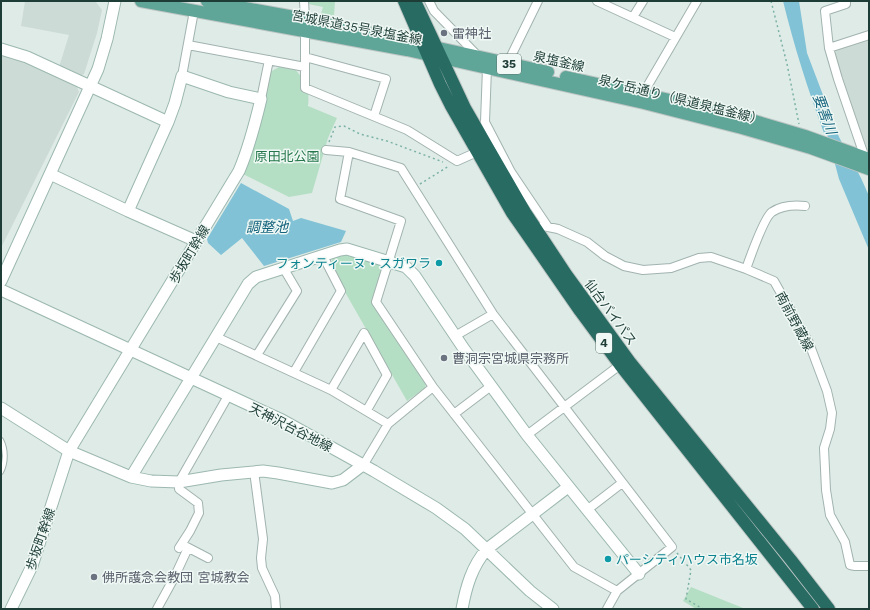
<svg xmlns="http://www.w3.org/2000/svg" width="870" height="610" font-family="'Work Sans','Noto Sans JP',sans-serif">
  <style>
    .built { fill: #cddbd6 }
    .green { fill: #b5dfc4 }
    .water { fill: #81c2d6 }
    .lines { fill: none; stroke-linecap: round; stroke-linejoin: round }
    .lane-casing { stroke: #a1b3af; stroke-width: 6 }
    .street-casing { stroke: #a1b3af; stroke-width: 10 }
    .secondary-casing { stroke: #9cb8b0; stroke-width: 13 }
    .primary-casing { stroke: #bcc5c3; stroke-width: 14 }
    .highway-casing { stroke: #bcc5c3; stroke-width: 14 }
    .path { stroke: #7cb2a5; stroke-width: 1.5; stroke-dasharray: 2 3; stroke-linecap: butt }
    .lane { stroke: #fff; stroke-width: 4 }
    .street { stroke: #fff; stroke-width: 8 }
    .secondary { stroke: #fff; stroke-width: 11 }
    .primary { stroke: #5fa598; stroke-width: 12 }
    .highway { stroke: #286b63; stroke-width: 12 }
    .worship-dot { fill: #6b7280; stroke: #eff8f4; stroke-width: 1.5 }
    .culture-dot { fill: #0f9aa8; stroke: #eff8f4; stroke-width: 1.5 }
    .labels { text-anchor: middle; stroke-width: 3; stroke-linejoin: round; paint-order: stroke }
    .shield { fill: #eff8f4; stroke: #5d7570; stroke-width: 1 }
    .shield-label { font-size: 12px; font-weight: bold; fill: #1e3d37 }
    .street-label { font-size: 13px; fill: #1e3d37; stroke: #eff8f4 }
    .worship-label { font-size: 13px; fill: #5b616d; stroke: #eff8f4; text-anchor: start }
    .park-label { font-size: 13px; fill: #25774b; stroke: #eff8f4 }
    .culture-label { font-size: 13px; fill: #0d838f; stroke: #eff8f4; text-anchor: end }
    .water-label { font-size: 14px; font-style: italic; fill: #14637d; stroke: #eff8f4 }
  </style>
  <rect width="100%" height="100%" fill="#dfebe7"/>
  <path class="built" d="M25 1 96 2 102 10 97 33 84 74 80 76 59 67 69 35 21 26Z
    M869 40V151L867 150 834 54 837 50Z
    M1 53 23 60 76 85 79 92 1 248Z"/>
  <path class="green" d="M308 1H335L334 16 321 14 323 7 308 4Z
    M279 67 295 69C306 82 310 89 308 106L337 118 328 138 312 193 289 197 241 173 270 72Z
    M346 255 379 263 382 269 373 301 374 305 426 383 425 388 407 401 345 292 331 263 333 258Z
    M691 587 743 608V609H696L683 601Z"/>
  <path class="water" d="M783 1H799L807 53 839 137 861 178 869 196V250L839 179 827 134 824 133C808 90 794 46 783 1Z
    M241 183 289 209 293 221 301 218 346 231 341 242 264 266 242 238 221 255 208 243 207 239Z"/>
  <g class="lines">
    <g class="lane-casing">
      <path id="lane" d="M1 440C6 449 6 463 1 472"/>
    </g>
    <g class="street-casing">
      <path id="street" d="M304 1 305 19
        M429 1 434 11 478 56
        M597 1 675 37
        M846 1V4L825 11 829 48 838 79 865 158
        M633 17 643 1
        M305 31V88L407 130 457 161 477 152
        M188 45 305 67
        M829 48 869 35
        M305 57 386 79 374 116
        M508 63 511 56 538 1
        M487 68 485 122 511 172 548 227
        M182 76 194 11
        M645 98 648 85 697 1
        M261 99 269 60
        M326 150 349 152 401 168 493 314 672 547 617 591 607 609
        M349 152 340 199 401 221 376 302 433 387 574 567 617 591
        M536 229 543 226 558 229 587 242 605 256 624 266 643 270 671 268 699 258 711 257 746 269 774 281 809 343 827 391 832 413 830 429 824 448 826 490 830 515 845 542 850 565 855 566H869
        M746 269C750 258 764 217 772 212 781 206 795 205 805 206
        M455 336 493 314
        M216 337 331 390 388 424
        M257 355 297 291 284 269
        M294 372 341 291 323 256
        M331 390 364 333 387 375 367 410
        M454 414 491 386
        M527 435 620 365
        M364 464 388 424 433 387
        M254 471 263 539 261 558 262 568 275 596 276 609
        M587 510 622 483
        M183 545 208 558
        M179 548 190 531 199 513 198 503 179 489V482L228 396
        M157 609 174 578 188 548"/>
    </g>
    <g class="secondary-casing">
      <path id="secondary" d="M1 49 27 57 168 122
        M50 174 128 211 196 241
        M1 281 98 69 107 39 115 1
        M1 290 282 420 374 471 436 508 465 529 530 591 553 609
        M1 408 69 451 131 477 151 481 179 482 221 475 263 471 278 473 332 483 343 480 364 464
        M131 477 248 284 256 277 340 250 347 249 406 267 415 276 464 349 527 435 639 574
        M11 609 32 566 69 451 239 171C249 148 255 124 261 99L229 92 182 76 175 103 168 122 128 211
        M462 609C466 587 472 566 487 549L568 487"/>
    </g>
    <g class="primary-casing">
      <path id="primary" d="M141 1 407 50 644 103 742 128 811 148 869 169
        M207 1 305 19 548 72
        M566 77 724 112 805 136 869 159"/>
    </g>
    <g class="highway-casing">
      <path id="highway" d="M404 1 440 84 451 106 512 213 526 233 580 311 620 365 813 609
        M415 1 465 108 525 212 566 274 630 362 791 560 829 609"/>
    </g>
    <path class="path" d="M771 1 787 64 799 124
      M329 142 335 127 344 126 360 134 387 141 443 162
      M420 184 449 166
      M677 553 691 570 686 599 703 609"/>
    <use href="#lane" class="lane"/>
    <use href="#street" class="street"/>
    <use href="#secondary" class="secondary"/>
    <use href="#primary" class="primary"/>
    <use href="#highway" class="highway"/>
  </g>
  <g class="worship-dot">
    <circle cx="444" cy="33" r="4"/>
    <circle cx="444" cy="358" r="4"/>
    <circle cx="94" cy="577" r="4"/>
  </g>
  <g class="culture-dot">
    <circle cx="439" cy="263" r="4"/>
    <circle cx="608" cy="559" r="4"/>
  </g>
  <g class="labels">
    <g class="shield">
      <rect x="497" y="54" width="24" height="20" rx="3"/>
      <rect x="596" y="333" width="16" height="20" rx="3"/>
    </g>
    <g class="shield-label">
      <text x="509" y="68">35</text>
      <text x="604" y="347">4</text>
    </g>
    <g class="street-label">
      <text transform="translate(357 27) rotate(11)" y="5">宮城県道35号泉塩釜線</text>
      <text transform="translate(559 61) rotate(13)" y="5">泉塩釜線</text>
      <text transform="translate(681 99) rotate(14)" y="5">泉ケ岳通り（県道泉塩釜線）</text>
      <text transform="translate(189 254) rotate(-59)" y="5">歩坂町幹線</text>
      <text transform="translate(611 312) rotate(54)" y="5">仙台バイパス</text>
      <text transform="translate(795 321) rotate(62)" y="5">南前野蔵線</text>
      <text transform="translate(291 427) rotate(27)" y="5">天神沢台谷地線</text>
      <text transform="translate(40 539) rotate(-71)" y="5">歩坂町幹線</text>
    </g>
    <g class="worship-label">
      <text x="452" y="38">雷神社</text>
      <text x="452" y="363">曹洞宗宮城県宗務所</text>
      <text x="102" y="582">佛所護念会教団 宮城教会</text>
    </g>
    <g class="park-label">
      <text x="287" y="161">原田北公園</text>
    </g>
    <g class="culture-label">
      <text x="431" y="268">フォンティーヌ・スガワラ</text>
      <text x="616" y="564" text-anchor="start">パーシティハウス市名坂</text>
    </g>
    <g class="water-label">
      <text transform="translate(825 114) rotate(70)" y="5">要害川</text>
      <text x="267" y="232">調整池</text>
    </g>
  </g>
  <rect width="870" height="610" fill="none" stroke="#1e3d37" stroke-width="4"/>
</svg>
